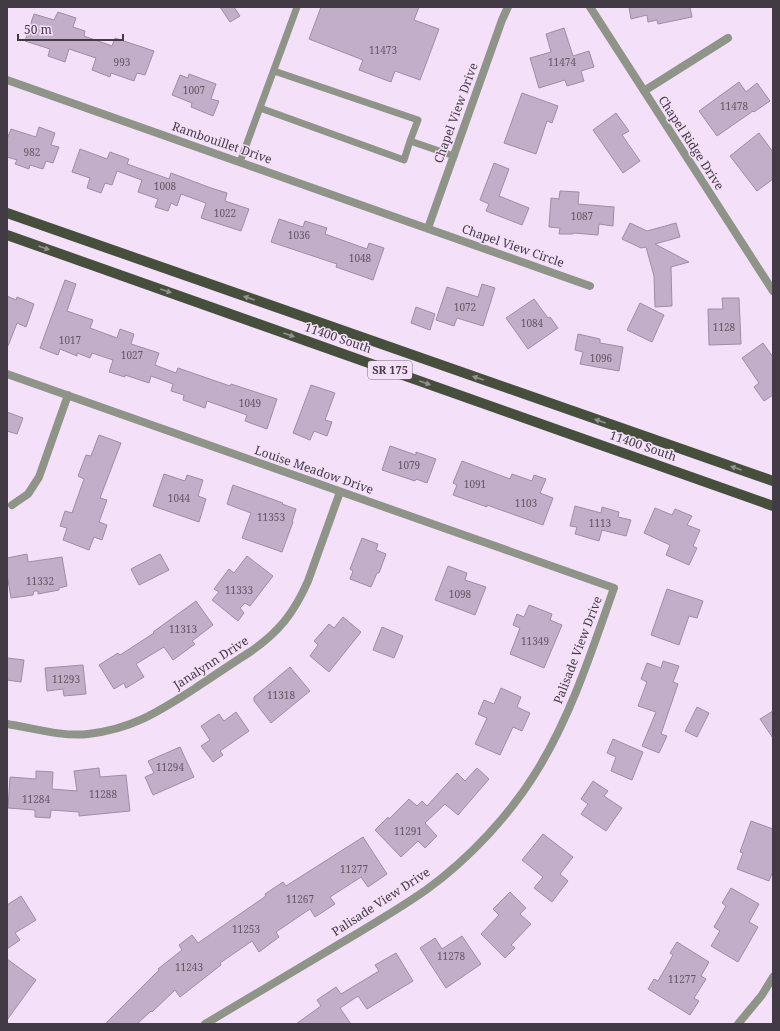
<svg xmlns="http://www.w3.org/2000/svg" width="780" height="1031" font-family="'Noto Serif',serif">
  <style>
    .building { fill: #c3aec9; stroke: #a08ca5 }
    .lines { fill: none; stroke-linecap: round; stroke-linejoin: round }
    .service { stroke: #8e9488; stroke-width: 7 }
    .minor { stroke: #8e9488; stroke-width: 8 }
    .primary { stroke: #464f3b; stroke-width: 10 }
    .oneway { fill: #959091 }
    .labels { text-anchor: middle; stroke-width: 3; stroke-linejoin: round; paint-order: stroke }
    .number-label { font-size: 10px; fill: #625765 }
    .shield { fill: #f5e0fa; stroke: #786c7b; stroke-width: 1 }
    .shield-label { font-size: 11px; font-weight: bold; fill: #423a44 }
    .street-label { font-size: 12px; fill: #423a44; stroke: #f5e0fa }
  </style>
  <rect width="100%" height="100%" fill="#f5e0fa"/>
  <path class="building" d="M220 7H234L240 16 230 22Z
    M321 7H419L414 20 439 29 420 80 395 71 391 82 359 70 363 60 309 39Z
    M629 7H690L692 17 658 24 657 20 648 22 647 15 631 19Z
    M58 12 76 18 73 27 85 31 84 36 112 46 115 38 154 51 145 75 137 73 134 81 111 73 110 77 92 70 96 58 69 49 65 62 48 56 50 49 25 41 34 14 54 20Z
    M564 28 573 56 589 51 594 67 581 71 584 81 567 86 565 80 539 88 530 58 551 52 546 34Z
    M189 74 216 84 211 99 219 101 213 116 191 107 192 103 172 95 180 75 188 78Z
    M739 82 746 92 757 83 770 101 754 112 753 111 717 136 699 111Z
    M522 93 558 106 552 123 547 121 536 154 504 143Z
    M616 113 629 131 622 135 640 161 623 173 593 130Z
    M39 127 55 133 51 145 59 147 53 163 46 161 43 169 30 165 29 169 15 164 17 160 7 157V139L11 129 36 137Z
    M759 133 773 152V179L757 191 730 156Z
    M80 149 107 159 110 152 129 159 127 164 169 179 171 173 211 188 227 193 225 201 249 209 241 231 201 218 206 203 181 194 177 206 171 203 168 211 155 207 158 199 138 192 142 180 117 171 112 185 105 183 101 193 87 188 90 178 72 172Z
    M494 163 509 169 499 196 529 208 522 225 486 211 489 204 480 200Z
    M560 191 579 192 578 204 614 207 613 226 599 224 598 235 574 233 573 234H559L560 228 549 227 551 198 559 199Z
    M279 219 303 227 305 221 327 228 325 234 367 249 369 243 384 248 373 280 336 267 337 264 271 242Z
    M630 223 647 231 676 223 680 237 655 244 689 262 671 267 672 306 655 307 654 276 646 247 641 248 622 239Z
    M65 280 76 284 67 311 93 320 90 328 117 338 120 329 134 334 131 344 159 353 155 365 176 373 178 368 230 386 231 384 277 399 267 429 245 421 247 415 207 401 205 408 183 400 184 395 171 391 173 384 151 376 149 383 125 375V377L109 372 113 360 92 353 90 358 77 353V356L60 349 58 355 40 348Z
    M482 284 495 288 483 326 457 318 454 326 436 320 447 287 478 297Z
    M7 296 16 300 17 297 34 304 26 327 17 323 8 346H7Z
    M722 298H739L741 344 709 345 708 309H723Z
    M534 299 548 318 550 317 558 328 528 349 506 318Z
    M640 303 664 315 652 342 627 330Z
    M416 307 435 314 430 330 411 323Z
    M578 334 600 339V343L623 347 619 371 580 364 583 352 575 350Z
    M763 343 773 357V395L764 401 754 387 759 383 742 358Z
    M311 385 335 393 325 420 332 422 327 436 314 431 310 440 293 433Z
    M7 412 23 418 17 434 7 431Z
    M99 435 121 443 100 498 107 500 99 522 107 525 102 540 94 537 89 550 63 540 67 528 60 526 65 511 72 513 84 479 78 476 86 455 91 456Z
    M390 446 416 455V452L436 459 427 483 416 479 415 481 382 470Z
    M462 461 510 479 512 474 532 481 534 475 546 479 540 493 553 498 543 525 487 505V507L453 495 457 485 453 483Z
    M164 474 185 481 187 475 203 480 198 496 206 499 199 522 153 506Z
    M233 485 283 503 282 504 296 509 292 522H293L282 552 242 538 251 513 227 504Z
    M575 506 601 513 602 507 619 512 618 517 631 520 626 536 602 530 599 541 575 534 577 527 570 526Z
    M655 508 672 515 675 509 692 516 687 525 700 530 693 546 697 548 689 565 666 555 670 545 644 533Z
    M362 538 378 544 376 550 386 554 379 573H377L371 587 350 579 353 571 350 569Z
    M27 554 28 562 62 557 67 586 59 588V590L38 594V591H34L33 595 11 598 7 574V558Z
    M160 554 169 570 139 585 131 569Z
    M247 556 273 576 250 606 245 603 240 608 244 613 238 621 212 600 219 592 214 589 229 569 234 573Z
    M448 566 467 573 465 580 486 587 475 615 435 600Z
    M667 589 703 601 697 618 689 616 679 645 651 635Z
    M196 601 213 625 192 641 195 644 173 660 164 647 136 664 144 677 126 688 124 683 114 689 99 665 118 653 120 655 154 633 153 632Z
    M529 605 552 614 550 620 562 625 544 668 510 654 520 628 513 625 517 614 524 617Z
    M343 617 361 632 329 672 310 656 318 645 314 641 329 624 334 628Z
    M382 627 403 636 394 658 373 650Z
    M7 658 24 660 21 682 7 680Z
    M663 661 679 666 673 682 678 684 661 734 667 736 659 753 642 746 656 712 638 706 647 682 641 679 647 663 661 668Z
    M83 665 86 694 64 696 63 689 47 691 45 668Z
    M290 667 310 691 271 723 254 701V697Z
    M501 688 521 697 517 707 530 713 522 731 513 727 500 755 475 744 487 718 478 714 484 700 494 704Z
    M697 707 709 713 697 737 685 731Z
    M773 711V738L760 719Z
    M236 712 249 731 220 751 223 755 213 762 201 746 210 740 201 726 219 714 224 721Z
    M613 739 643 752 632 780 611 771 616 757 607 753Z
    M180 747 194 777 153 795 145 777 154 773 148 761Z
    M99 768 100 777 126 775 130 811 79 816V812L51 810 50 818 35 817V810L8 808 10 777 36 779V771L53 772 52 789 77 791 74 771Z
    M477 768 489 779 458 815 445 804 425 823 437 836 425 848 418 841 401 857 375 830 388 817 389 819 409 799 417 806 422 801 427 806 457 773 465 781Z
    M593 781 608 791 604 796 622 808 606 831 581 814 588 804 581 799Z
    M751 821 773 829V871L769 881 737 869 743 853 740 852Z
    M543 834 573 857 560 874 568 881 552 902 534 888 543 877 522 860Z
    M363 837 387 874 368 887 361 877 330 897 335 904 315 917 310 909 276 932 279 937 259 952 252 941 220 963 221 965 180 997 175 990 152 1012 151 1011 137 1024H105L159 970 158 969 182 950 179 945 192 935 198 943 266 896 265 894 283 882 286 886Z
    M731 888 759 904 749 922 758 927 738 962 711 946 720 931 714 927 726 906 722 903Z
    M510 892 526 908 520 914 531 924 511 945 515 948 505 958 481 934 499 915 493 909Z
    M21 896 36 920 15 933 20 940 7 949V905Z
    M462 936 481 964 446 988 420 948 435 938 442 949Z
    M677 942 709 962 701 976 706 979 694 998 699 1001 690 1015 648 989 654 979 658 981 673 955 670 953Z
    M396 953 413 981 367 1009 358 996 340 1008 351 1024H296L321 1006 317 1000 336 987 341 994 379 971 375 965Z
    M7 959 36 980 7 1020Z"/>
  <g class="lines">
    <path class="service" d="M274 71 418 120 410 141 454 156
      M260 108 404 160 410 141
      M240 162 297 7"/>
    <path class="minor" d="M590 7 773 291
      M7 80 590 286
      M644 91 728 38
      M428 228 502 20 508 7
      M7 374 614 588C592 650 572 713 538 769 511 814 469 859 426 890 396 911 363 930 331 949 289 974 247 999 205 1024
      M12 505 28 494 39 477 68 395
      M7 724C33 728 62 737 88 734 132 729 158 712 194 689 212 677 231 664 250 652 279 632 294 613 308 581L340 492
      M738 1024 762 995 773 977"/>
    <path class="primary" d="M7 213 773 481
      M7 235 773 506"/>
  </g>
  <defs><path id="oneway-solid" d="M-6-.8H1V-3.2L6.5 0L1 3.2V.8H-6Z"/></defs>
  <g class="oneway">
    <use href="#oneway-solid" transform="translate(44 248) rotate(19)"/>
    <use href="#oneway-solid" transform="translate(166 291) rotate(19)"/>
    <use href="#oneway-solid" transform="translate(249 298) rotate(-161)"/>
    <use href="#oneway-solid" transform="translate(289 335) rotate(19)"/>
    <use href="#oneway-solid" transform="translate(478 378) rotate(-161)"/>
    <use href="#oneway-solid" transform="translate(425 383) rotate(19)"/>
    <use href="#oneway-solid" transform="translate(600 421) rotate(-161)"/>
    <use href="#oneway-solid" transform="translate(736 468) rotate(-161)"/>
  </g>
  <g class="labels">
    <g class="number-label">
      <text x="383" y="54">11473</text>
      <text x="122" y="66">993</text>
      <text x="562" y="66">11474</text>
      <text x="194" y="94">1007</text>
      <text x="734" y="110">11478</text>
      <text x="32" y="156">982</text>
      <text x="165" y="190">1008</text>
      <text x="225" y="217">1022</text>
      <text x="582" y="220">1087</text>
      <text x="299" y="239">1036</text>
      <text x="360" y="262">1048</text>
      <text x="465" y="311">1072</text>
      <text x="532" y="327">1084</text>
      <text x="724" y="331">1128</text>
      <text x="70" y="344">1017</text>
      <text x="132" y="359">1027</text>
      <text x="601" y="362">1096</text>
      <text x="250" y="407">1049</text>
      <text x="409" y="469">1079</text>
      <text x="475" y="488">1091</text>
      <text x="179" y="502">1044</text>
      <text x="526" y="507">1103</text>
      <text x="271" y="521">11353</text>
      <text x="600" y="527">1113</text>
      <text x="40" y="585">11332</text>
      <text x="239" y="594">11333</text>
      <text x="460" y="598">1098</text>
      <text x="183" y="633">11313</text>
      <text x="535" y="645">11349</text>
      <text x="66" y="683">11293</text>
      <text x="281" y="699">11318</text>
      <text x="170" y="771">11294</text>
      <text x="103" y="798">11288</text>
      <text x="36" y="803">11284</text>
      <text x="408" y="835">11291</text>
      <text x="354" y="873">11277</text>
      <text x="300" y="903">11267</text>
      <text x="246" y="933">11253</text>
      <text x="451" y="960">11278</text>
      <text x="189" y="971">11243</text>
      <text x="682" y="983">11277</text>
    </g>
    <rect class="shield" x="368" y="361" width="44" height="18" rx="3"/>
    <g class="shield-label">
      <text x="390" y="374">SR 175</text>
    </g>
    <g class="street-label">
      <text transform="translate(456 113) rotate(-70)" y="4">Chapel View Drive</text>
      <text transform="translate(222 143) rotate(19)" y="4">Rambouillet Drive</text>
      <text transform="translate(691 143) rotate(57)" y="4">Chapel Ridge Drive</text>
      <text transform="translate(513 246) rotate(19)" y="4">Chapel View Circle</text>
      <text transform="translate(338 338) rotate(19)" y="4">11400 South</text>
      <text transform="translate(643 446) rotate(19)" y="4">11400 South</text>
      <text transform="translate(314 470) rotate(19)" y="4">Louise Meadow Drive</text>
      <text transform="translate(578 650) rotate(-69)" y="4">Palisade View Drive</text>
      <text transform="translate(211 663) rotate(-33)" y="4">Janalynn Drive</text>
      <text transform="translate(381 902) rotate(-33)" y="4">Palisade View Drive</text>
    </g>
  </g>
  <rect width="780" height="1031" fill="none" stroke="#423a44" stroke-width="16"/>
  <path d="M18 34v6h105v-6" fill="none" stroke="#423a44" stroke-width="2"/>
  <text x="24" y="34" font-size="12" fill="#423a44" stroke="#f5e0fa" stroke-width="3" paint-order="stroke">50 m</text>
</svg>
